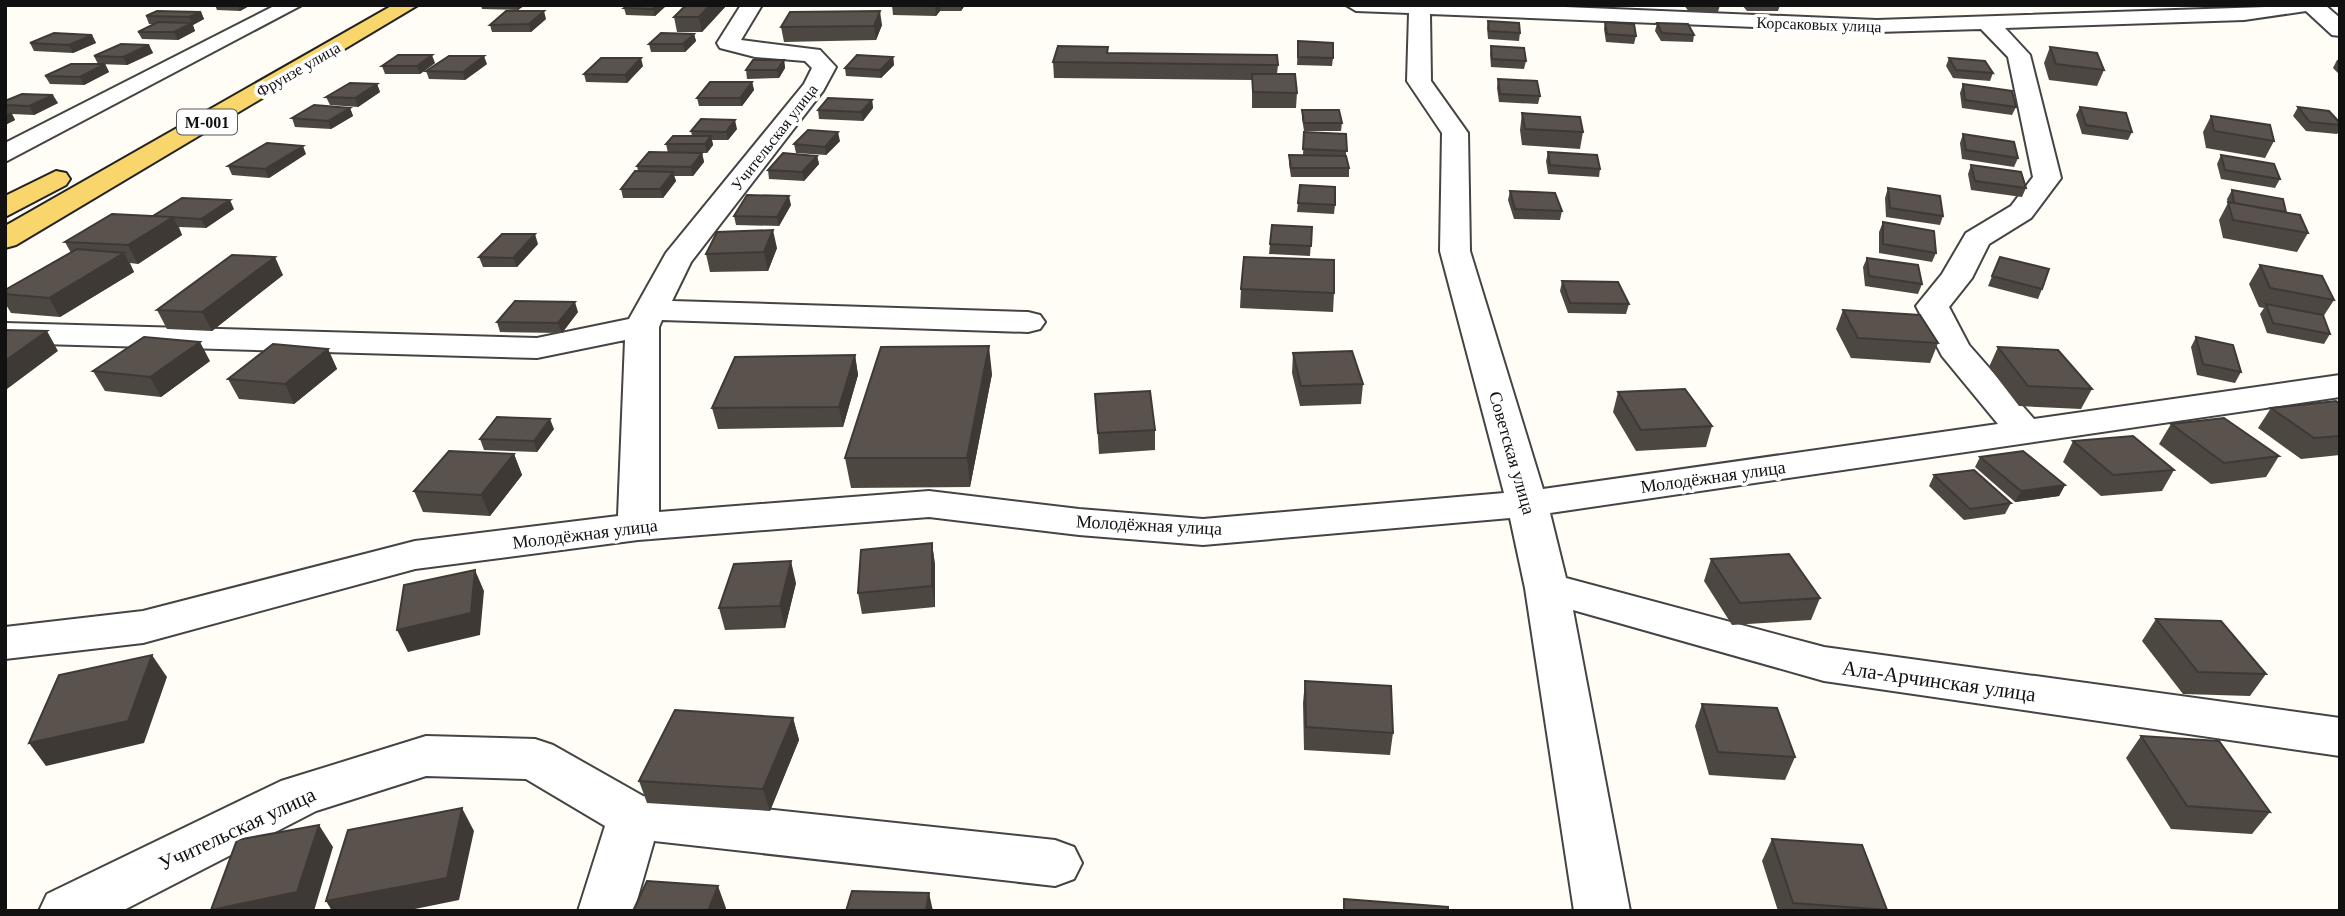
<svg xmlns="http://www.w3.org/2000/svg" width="2345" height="916" font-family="Georgia,serif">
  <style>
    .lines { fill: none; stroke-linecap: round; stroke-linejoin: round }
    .minor-casing { stroke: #444; stroke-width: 4 }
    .major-casing { stroke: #222; stroke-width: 4 }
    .minor { fill: #fff; fill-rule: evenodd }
    .major { fill: #f9d66b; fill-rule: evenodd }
    .wall { fill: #4d4742 }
    .shaded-wall { fill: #3f3936 }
    .building { fill: #5a524d; stroke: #3f3936; stroke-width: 2 }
    .labels { text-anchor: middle; stroke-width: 7; stroke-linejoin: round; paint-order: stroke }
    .far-street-label { font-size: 16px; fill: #111; stroke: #fff }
    .shield { fill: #fff; stroke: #585858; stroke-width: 2 }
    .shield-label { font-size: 16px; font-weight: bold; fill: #111 }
    .street-label { font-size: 18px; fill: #111; stroke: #fff }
    .near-street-label { font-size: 21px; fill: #111; stroke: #fff }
  </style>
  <rect width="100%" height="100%" fill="#fffdf5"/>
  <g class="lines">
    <g class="minor-casing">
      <path id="minor" d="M276 5H302L5 162V143Z
        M741 5H762L741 40 820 50 836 67 823 91 691 262 672 301 1028 312 1040 315 1045 322 1040 329 1028 332 662 320 659 327V512L929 491 1079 509 1203 519 1504 493 1440 251 1442 133 1407 81 1409 13 1356 11 1346 5H1519L1877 20 2325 5 2340 18V36L2332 35 2306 11 2244 20 2005 28 2030 55 2061 178 2031 218 1989 244 1972 278 1949 307 1969 345 2034 419 2340 375V397L1550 513 1566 578 1824 647 2340 718V756L1824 681 1573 610 1630 911H1574L1525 588 1510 518 1203 545 1079 535 929 517 638 540 415 569 143 643 5 659V627L143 611 415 541 618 516 625 340 537 358 5 343V323L537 338 629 319 666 253 804 84 812 68 805 61 755 57 720 48 717 43ZM1430 14 1877 32 1981 29 2008 57 2033 177 2011 206 1966 233 1942 274 1916 306 1942 356 1998 424 1543 489 1470 251 1468 133 1431 81Z
        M426 736 535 739 553 745 643 796 1055 840 1074 847 1082 863 1074 879 1055 886 654 841 634 911H578L605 826 526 779 426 776 316 811 122 911H39L47 894 281 781Z"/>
    </g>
    <g class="major-casing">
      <path id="major" d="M393 5H418L16 245 5 248V226Z
        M56 171 66 173 70 179 66 185 5 217V196Z"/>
    </g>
    <use href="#minor" class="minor"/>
    <use href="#major" class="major"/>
  </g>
  <path class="wall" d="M215 5H251L240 11 217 10Z
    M481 5H525L518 10 482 9Z
    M628 5H667L655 16 626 15 624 8Z
    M892 5H965L961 11H940L936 16 893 15Z
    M973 5H1010L1009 7Z
    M1684 5H1720L1718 12H1689Z
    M1742 5H1780L1778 11H1747Z
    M1790 5H1825L1824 7H1792Z
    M726 6 702 32H677L674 17Z
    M201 12 204 19 193 25 195 31 178 40 142 39 138 32 155 24H149L146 16Z
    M546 19 531 32H492L490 25Z
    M1488 21 1520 33 1519 41 1488 39 1487 28Z
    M1605 22 1636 36 1634 44 1606 42 1604 29Z
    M1657 23 1694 35 1693 42 1661 41 1655 31Z
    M882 25 876 40 784 42 781 27Z
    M694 34 696 41 685 52H651L649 44Z
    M92 35 96 43 73 53 34 51 30 43Z
    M1298 41 1333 58 1332 66 1297 65Z
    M149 45 153 53 127 65 98 64 94 56Z
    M1491 46 1526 61 1524 69 1491 67 1490 54Z
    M2050 47 2104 70 2097 86 2049 80 2044 63Z
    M1108 53 1278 65 1277 74 1297 93 1296 108H1252V80L1054 78 1053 62Z
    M893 57 894 65 881 78 846 76 845 68Z
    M1949 58 1993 73 1990 81 1953 78 1946 66Z
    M784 60 785 68 779 78 747 79 746 70Z
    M2337 60H2340V75L2333 68Z
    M435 63 420 74H385L382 66Z
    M105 64 109 72 84 85 50 84 45 76Z
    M487 64 465 80 429 79 426 71Z
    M643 66 627 83 586 82 584 74Z
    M1498 79 1540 96 1538 104 1499 102 1497 88Z
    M752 82 754 90 742 106H699L697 98Z
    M377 84 380 92 358 107 330 105 326 97Z
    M1963 84 2016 107 2012 115 1962 108 1960 93Z
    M872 100 873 108 863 121 819 119 818 110Z
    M5 101 58 103 34 115 12 114 15 120 5 125Z
    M2080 107 2132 132 2128 140 2082 134 2076 115Z
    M2298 107 2340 123V130L2337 134 2306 131 2293 116Z
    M350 108 353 116 331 129 295 127 292 118Z
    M1302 110 1342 123 1341 131H1304L1302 118Z
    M1522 113 1583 132 1580 149 1522 145 1520 130Z
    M2211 116 2274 141 2265 158 2206 148 2203 132Z
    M737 129 728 140H712L713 145 707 153H702L704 162 693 176H674L676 181 663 198H623L621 189 638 171 637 166 668 153 666 144 692 136 691 131Z
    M1304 132 1346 134V156L1349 168V177H1291L1289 164V155H1303Z
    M1963 134 2018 158 2014 167 1962 159 1960 143Z
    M840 141 826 155 796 153 794 144Z
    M1548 152 1600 169 1599 177 1548 174 1546 161Z
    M306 154 269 178 232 175 228 166Z
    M2221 155 2280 179 2275 188 2221 179 2217 164Z
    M817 156 819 164 804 181 769 179 768 170Z
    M1971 165 2026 188 2022 197 1971 190 1968 174Z
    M1888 188 1943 216 1940 225 1886 217 1885 198Z
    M2232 190 2286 212 2308 233 2297 252 2223 238 2219 220 2228 203 2227 199Z
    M1510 191 1562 211 1560 220 1514 219 1508 200Z
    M1298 203 1335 205 1334 214 1297 212Z
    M791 205 779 226 736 225 734 216Z
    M234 209 206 228 179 227 182 235 138 264 130 263 134 272 60 317 11 313 5 303V290L71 253 65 242 153 216Z
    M1883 222 1936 253 1932 262 1879 253V232Z
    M1312 227 1310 256 1269 254 1270 244Z
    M538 244 517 267H483L479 257Z
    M777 248 768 271 710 272 706 254Z
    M2000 257 2042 289 2038 299 1988 286Z
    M1867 258 1922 284 1918 294 1865 286 1863 267Z
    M2260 265 2334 300 2323 317 2330 334 2324 344 2267 333 2260 314 2264 308 2259 307 2249 284Z
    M283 275 212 331 167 329 157 310Z
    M1562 281 1629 304 1626 314 1568 313 1560 291Z
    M1241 289 1334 293 1333 312 1240 308Z
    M1843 310 1938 343 1930 363 1851 358 1836 329Z
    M578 312 562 333 500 332 497 322Z
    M2196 337 2241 372 2235 383 2197 375 2191 347Z
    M1998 347 2092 389 2081 409 2019 406 1989 367Z
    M328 349 337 369 294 404 239 399 228 379Z
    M1293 353 1363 384 1361 404 1300 406 1292 373Z
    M855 355 858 375 843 427 718 429 712 408Z
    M210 361 161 397 105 391 93 371Z
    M992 374 970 487 851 488 845 458Z
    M1618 392 1712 426 1706 447 1636 451 1613 412Z
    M1095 394 1155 430V450L1099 454Z
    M2340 404V455L2301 459 2258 428 2271 408Z
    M2171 424 2279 456 2266 477 2211 484 2159 444Z
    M554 429 537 452 484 450 480 439Z
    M2073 441 2174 470 2162 491 2101 496 2063 462Z
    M514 454 522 475 490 516 423 512 414 491Z
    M1980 457 2065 485 2059 496 2015 502 1975 467Z
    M1934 475 2011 503 2005 514 1964 520 1929 486Z
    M932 543 935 565V607L862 614 858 593Z
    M1711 559 1820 598 1811 620 1732 625 1704 581Z
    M796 583 785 628 725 630 719 608Z
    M2156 619 2266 674 2250 696 2183 694 2142 641Z
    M1305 681 1393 733 1390 755 1304 750 1303 703Z
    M1702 704 1795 757 1785 780 1709 775 1695 726Z
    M793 718 799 740 770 811 647 803 639 781Z
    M2141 736 2270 812 2252 834 2171 829 2126 758Z
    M1772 839 1887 910V911H1778L1762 861Z"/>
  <path class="shaded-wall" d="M238 5H251L240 11Z
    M517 5H525L518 10Z
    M657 5H667L655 16 653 9Z
    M710 5 726 6 702 32 699 17Z
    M935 5H940V11L936 16Z
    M960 5H965L961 11Z
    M544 11 546 19 531 32 529 24Z
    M880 11 882 25 876 40 874 26Z
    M201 12 204 19 193 25 189 17Z
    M192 23 195 31 178 40 174 32Z
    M694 34 696 41 685 52 683 44Z
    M92 35 96 43 73 53 69 45Z
    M149 45 153 53 127 65 123 57Z
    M432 55 435 63 420 74 417 66Z
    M484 56 487 64 465 80 463 72Z
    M893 57 894 65 881 78 880 70Z
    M641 58 643 66 627 83 625 75Z
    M784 60 785 68 779 78 777 70Z
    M105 64 109 72 84 85 80 77Z
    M752 82 754 90 742 106 740 98Z
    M377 84 380 92 358 107 355 98Z
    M53 95 58 103 34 115 29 106Z
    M872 100 873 108 863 121 861 112Z
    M350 108 353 116 331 129 328 121Z
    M11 112 15 120 5 125V115Z
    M735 120 737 129 728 140 726 132Z
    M838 132 840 141 826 155 825 147Z
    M711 136 713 145 707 153 705 144Z
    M303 146 306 154 269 178 265 169Z
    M702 153 704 162 693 176 691 167Z
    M817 156 819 164 804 181 802 172Z
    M673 172 676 181 663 198 660 189Z
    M789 196 791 205 779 226 777 217Z
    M230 200 234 209 206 228 201 219Z
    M173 217 182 235 138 264 128 245Z
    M773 230 777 248 768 271 764 252Z
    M535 234 538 244 517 267 513 258Z
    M124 253 134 272 60 317 49 298Z
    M275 257 283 275 212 331 202 312Z
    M575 302 578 312 562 333 558 323Z
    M47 331 58 351 7 389 5 386V361Z
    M200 342 210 361 161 397 150 377Z
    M989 346 992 374 970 487 967 458Z
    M328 349 337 369 294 404 285 384Z
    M855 355 858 375 843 427 839 407Z
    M550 419 554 429 537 452 534 441Z
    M514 454 522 475 490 516 481 495Z
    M2065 485 2059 496 2015 502 2021 491Z
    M932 543 935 565V607L932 586Z
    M791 561 796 583 785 628 780 606Z
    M475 570 484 591 480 635 408 652 397 630Z
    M152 655 167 677 144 743 46 766 29 743Z
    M793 718 799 740 770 811 763 789Z
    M462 808 474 831 459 900 405 911H332L326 901Z
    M319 825 333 847 314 911H212L211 910Z
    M718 886 726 908 725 911H708Z
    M929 893 933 911H926Z"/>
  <path class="building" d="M628 5H657L653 9 624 8Z
    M686 5H710L699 17H674Z
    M157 11 201 12 189 17 146 16Z
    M506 11H544L529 24 490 25Z
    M880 11 874 26 781 27 790 12Z
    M1488 21 1519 23 1520 33 1489 31Z
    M158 22 192 23 174 32H138Z
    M1605 22 1634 24 1636 36 1607 34Z
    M1657 23 1688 24 1694 35 1662 33Z
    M54 33 92 35 69 45 30 43Z
    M661 33 694 34 683 44H649Z
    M1298 41 1333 43V58L1298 57Z
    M121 44 149 45 123 57 94 56Z
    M1058 46 1108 47 1107 53 1277 55 1278 65 1053 62Z
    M1491 46 1524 48 1526 61 1492 59Z
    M2050 47 2097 53 2104 70 2056 64Z
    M398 55H432L417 66H382Z
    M857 55 893 57 880 70 845 68Z
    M449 56H484L463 72 426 71Z
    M601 58H641L625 75 584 74Z
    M1949 58 1985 61 1993 73 1956 70Z
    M753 60H784L777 70H746Z
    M71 64H105L80 77 45 76Z
    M1252 74H1295L1297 93 1253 92Z
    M1498 79 1537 81 1540 96 1500 94Z
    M710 82H752L740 98H697Z
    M350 83 377 84 355 98 326 97Z
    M1963 84 2012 91 2016 107 1965 100Z
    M22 94 53 95 29 106 5 105V101Z
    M828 98 872 100 861 112 818 110Z
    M314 105 350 108 328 121 292 118Z
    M2080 107 2126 113 2132 132 2086 125Z
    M2298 107 2329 111 2340 123V125L2310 122Z
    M1302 110H1339L1342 123H1304Z
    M1522 113 1580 117 1583 132 1525 129Z
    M2211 116 2270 125 2274 141 2214 131Z
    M701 119 735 120 726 132 691 131Z
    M808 130 838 132 825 147 794 144Z
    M1304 132 1346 134 1347 151 1303 149Z
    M1963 134 2014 142 2018 158 1966 150Z
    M673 136H711L705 144H666Z
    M267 143 303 146 265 169 228 166Z
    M649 152 702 153 691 167 637 166Z
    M1548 152 1597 155 1600 169 1550 165Z
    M783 153 817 156 802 172 768 170Z
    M1289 155 1346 156 1349 168H1291Z
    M2221 155 2274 164 2280 179 2225 170Z
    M1971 165 2021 172 2026 188 1975 181Z
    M635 171 673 172 660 189H621Z
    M1300 185 1335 187V205L1298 203Z
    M1888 188 1940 196 1943 216 1890 208Z
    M2232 190 2283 199 2286 212 2234 203Z
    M1510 191 1555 193 1562 211 1515 209Z
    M747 195 789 196 777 217 734 216Z
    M182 198 230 200 201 219 153 216Z
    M2228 202 2300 215 2308 233 2233 220Z
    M112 214 173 217 128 245 65 242Z
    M1883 222 1934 231 1936 253 1883 244Z
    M1272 225 1312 227 1311 246 1270 244Z
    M773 230 764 252 706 254 717 232Z
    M502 234H535L513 258 479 257Z
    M77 249 124 253 49 298 5 294V290Z
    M232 255 275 257 202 312 157 310Z
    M1244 257 1334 260V293L1241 289Z
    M2000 257 2049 269 2042 289 1992 276Z
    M1867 258 1918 265 1922 284 1869 276Z
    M2260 265 2322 276 2334 300 2270 288Z
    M1562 281 1618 282 1629 304 1570 303Z
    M515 301 575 302 558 323 497 322Z
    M2266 304 2323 315 2330 334 2273 323Z
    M1843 310 1920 315 1938 343 1858 338Z
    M5 330 47 331 5 361Z
    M144 337 200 342 150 377 93 371Z
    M2196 337 2233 345 2241 372 2203 364Z
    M273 344 328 349 285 384 228 379Z
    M989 346 967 458H845L881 347Z
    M1998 347 2058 350 2092 389 2028 386Z
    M1352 351 1363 384 1301 386 1293 353Z
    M855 355 839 407 712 408 735 357Z
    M1685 389 1712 426 1641 430 1618 392Z
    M1150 391 1155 430 1098 433 1095 394Z
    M2336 401 2340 404V436L2314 438 2271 408Z
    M497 417 550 419 534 441 480 439Z
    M2224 418 2279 456 2224 463 2171 424Z
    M2133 436 2174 470 2113 475 2073 441Z
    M449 451 514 454 481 495 414 491Z
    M2023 451 2065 485 2021 491 1980 457Z
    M1974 470 2011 503 1970 509 1934 475Z
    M932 543V586L858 593 861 550Z
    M1789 554 1820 598 1740 603 1711 559Z
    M791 561 780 606 719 608 734 564Z
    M475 570 471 613 397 630 404 585Z
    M2156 619 2221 621 2266 674 2198 672Z
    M152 655 128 721 29 743 59 675Z
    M1305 681 1391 686 1393 733 1306 727Z
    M1702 704 1777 708 1795 757 1718 752Z
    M675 710 793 718 763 789 639 781Z
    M2141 736 2219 741 2270 812 2187 806Z
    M462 808 447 878 326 901 348 830Z
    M319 825 297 892 211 910 237 840Z
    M1772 839 1862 845 1887 910 1793 903Z
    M647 881 718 886 708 911H633Z
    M852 891 929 893 926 911H846Z
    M1344 899 1448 907V911H1344Z"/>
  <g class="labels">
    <g class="far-street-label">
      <text transform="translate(1819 24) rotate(2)" y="6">Корсаковых улица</text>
      <text transform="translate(298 69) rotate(-30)" y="6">Фрунзе улица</text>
      <text transform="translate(774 137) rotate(-52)" y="6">Учительская улица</text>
    </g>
    <rect class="shield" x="177" y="109.5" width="60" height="25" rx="5"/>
    <g class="shield-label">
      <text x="207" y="128">M-001</text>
    </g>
    <g class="street-label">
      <text transform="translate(1512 453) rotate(74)" y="6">Советская улица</text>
      <text transform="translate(1713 477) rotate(-8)" y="6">Молодёжная улица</text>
      <text transform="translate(1149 525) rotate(3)" y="6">Молодёжная улица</text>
      <text transform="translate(585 534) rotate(-7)" y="6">Молодёжная улица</text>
    </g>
    <g class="near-street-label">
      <text transform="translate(1939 681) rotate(8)" y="7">Ала-Арчинская улица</text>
      <text transform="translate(237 829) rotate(-25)" y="7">Учительская улица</text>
    </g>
  </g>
  <rect width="2345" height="916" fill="none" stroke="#111111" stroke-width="14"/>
</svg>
